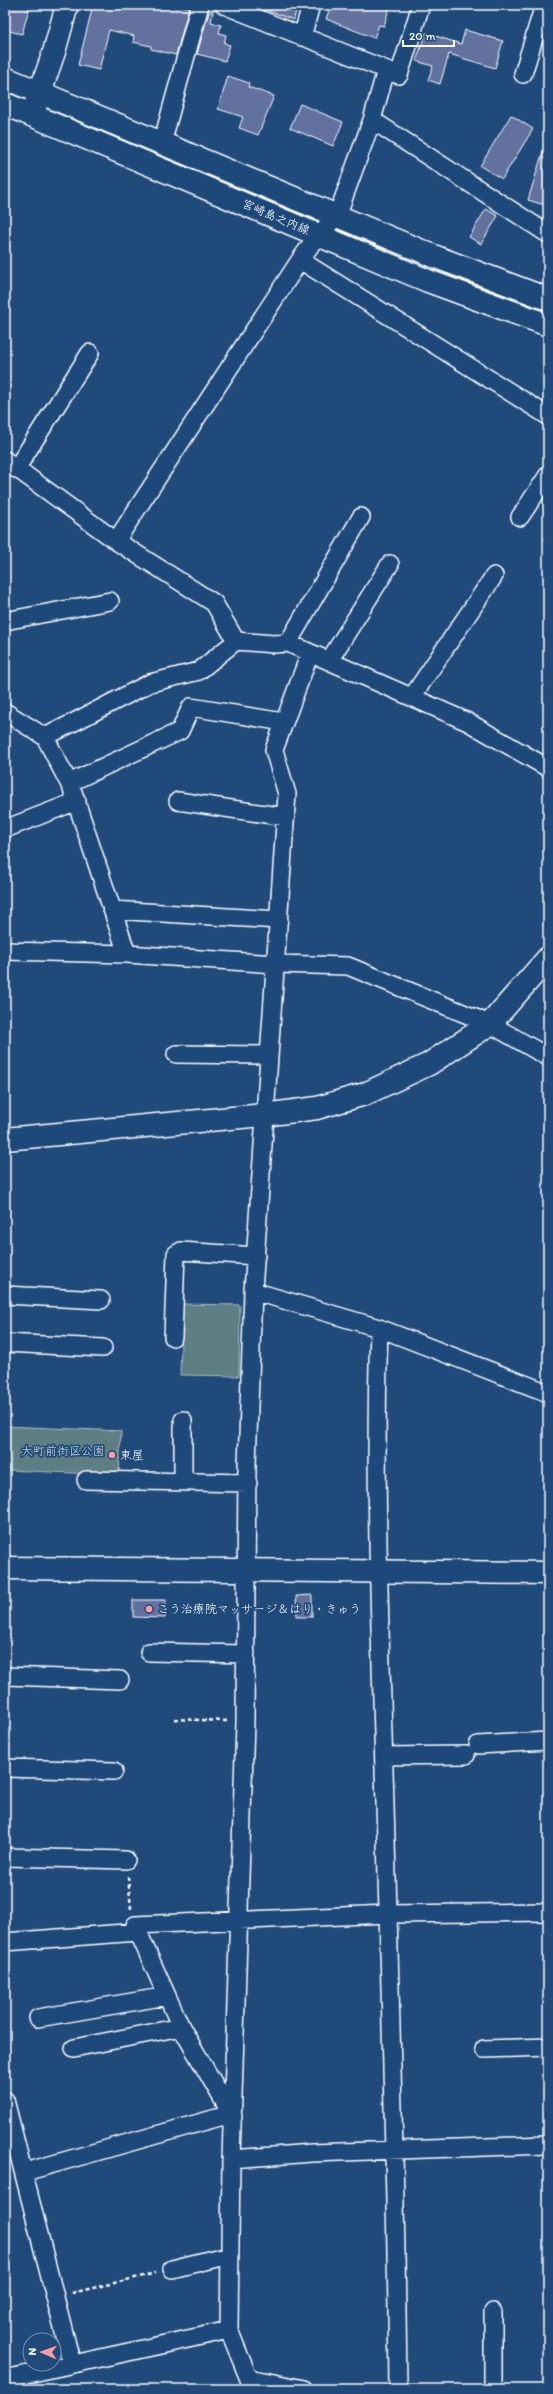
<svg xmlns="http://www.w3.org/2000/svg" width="553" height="2394" font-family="Itim,'Klee One',sans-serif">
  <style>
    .green { fill: #5d7e83; stroke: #aebec1 }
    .building { fill: #63719e; stroke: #fff }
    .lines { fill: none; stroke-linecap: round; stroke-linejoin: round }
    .street-casing { stroke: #fff; stroke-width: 20 }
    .secondary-casing { stroke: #fff; stroke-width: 25 }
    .primary-casing { stroke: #fff; stroke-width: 25 }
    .path { stroke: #fff; stroke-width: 2.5; stroke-dasharray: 4 3; stroke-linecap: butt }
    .street { stroke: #1f4a7a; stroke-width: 17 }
    .secondary { stroke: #1f4a7a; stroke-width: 22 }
    .primary { stroke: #1f4a7a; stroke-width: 22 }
    .poi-dot { fill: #ff9aa2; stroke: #1f4a7a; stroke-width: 1.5 }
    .labels { text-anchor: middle; stroke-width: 3.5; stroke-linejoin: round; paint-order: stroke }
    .street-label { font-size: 12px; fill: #fff; stroke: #1f4a7a }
    .park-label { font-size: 12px; fill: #d6dfe0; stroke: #1f4a7a }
    .poi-label { font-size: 12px; fill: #fff; stroke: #1f4a7a; text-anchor: start }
  </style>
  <rect width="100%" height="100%" fill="#1f4a7a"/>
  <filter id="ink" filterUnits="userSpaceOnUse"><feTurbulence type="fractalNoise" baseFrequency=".025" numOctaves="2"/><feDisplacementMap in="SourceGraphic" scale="8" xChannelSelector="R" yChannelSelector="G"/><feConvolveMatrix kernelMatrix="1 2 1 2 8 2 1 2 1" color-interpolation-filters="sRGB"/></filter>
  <g filter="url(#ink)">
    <path class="green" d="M182 1304 240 1305 239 1376 180 1375Z
      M5 1426 121 1431 119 1475 5 1470Z"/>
    <path class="building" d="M5 5H30L22 34 5 30Z
      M93 5H180L189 7 176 55 151 49V46L133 42 134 36 109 30 99 70 78 65Z
      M252 5H297L294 20Z
      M331 5H390L384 26 379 25 374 38 326 19Z
      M209 12H213L211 22 221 25 219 33 226 35 224 43 230 45 225 61 197 54Z
      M465 30 503 41 495 68 449 54 440 84 428 80 433 66 416 61 426 33 461 44Z
      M228 76 249 83 248 87 274 96 258 135 239 128 243 117 218 109Z
      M300 104 343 122 333 146 290 128Z
      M511 115 533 129 502 179 480 166Z
      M545 145 548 146V206L528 200Z
      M486 209 498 216 481 244 469 237Z
      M312 1595V1617H297L296 1596Z
      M133 1600H166L165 1618 133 1617Z"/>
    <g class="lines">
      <g class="street-casing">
        <path id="street" d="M224 5 399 75 421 5
          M302 37 311 5
          M523 74 544 5
          M372 120 548 234
          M162 143 200 5
          M300 260 548 416
          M5 460 116 541 214 603 236 641
          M16 469 90 353
          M520 517 548 475
          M116 541 300 260 318 235 337 216 372 120 386 70
          M5 621 110 601
          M288 643 361 517
          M329 661 390 564
          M412 697 494 576
          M5 712 45 737 72 789 127 954
          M45 737 150 683 199 671 236 641 274 644 288 643 468 722 548 768
          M69 783 180 731 191 707 283 722
          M178 801 286 817
          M5 829 77 801
          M113 910 279 920
          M5 951 127 954 276 964 348 966 490 1024 548 1057
          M176 1054 269 1055
          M253 1291 379 1328 548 1393
          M5 1295 101 1300
          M379 1328C374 1475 380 1623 384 1770 390 1977 396 2183 398 2389
          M173 1337 176 1254 181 1251 256 1256
          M5 1343 103 1348
          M183 1420V1482
          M86 1480 248 1483
          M149 1652 246 1654
          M5 1676 120 1680
          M478 1745 548 1741
          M384 1756 466 1755
          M5 1768 114 1771
          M5 1857 126 1860
          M5 1942 138 1932
          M38 2018 167 1996
          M74 2048 181 2027
          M484 2049 548 2047
          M5 2100 72 2364
          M233 2117 181 2027 135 1925 388 1914 548 1912
          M231 2159 312 2153 548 2145
          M25 2172 220 2117H233
          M172 2269 229 2255
          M249 2378 304 2389
          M5 2379 229 2330
          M253 2389 229 2330 231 2159 245 1722 247 1465 253 1291 287 794 274 750 310 653
          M493 2389V2312"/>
      </g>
      <g class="secondary-casing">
        <path id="secondary" d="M32 115 54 52 67 5
          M5 1139 264 1115 317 1108 365 1094 429 1064 490 1024 548 958
          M5 1568 548 1573"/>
      </g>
      <g class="primary-casing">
        <path id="primary" d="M5 78 436 257 548 299
          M5 104 428 281 548 325"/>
      </g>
      <path class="path" d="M174 1719 229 1721
        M128 1877 131 1909
        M72 2293 156 2273"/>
      <use href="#street" class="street"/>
      <use href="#secondary" class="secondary"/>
      <use href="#primary" class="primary"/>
    </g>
  </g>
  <g class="poi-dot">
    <circle cx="112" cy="1455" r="4"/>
    <circle cx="149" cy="1609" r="4"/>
  </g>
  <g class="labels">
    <g class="street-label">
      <text transform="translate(276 217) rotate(23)" y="4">宮崎島之内線</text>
    </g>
    <g class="park-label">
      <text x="63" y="1455">大町前街区公園</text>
    </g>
    <g class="poi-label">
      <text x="120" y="1459">東屋</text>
      <text x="157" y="1613">こう治療院マッサージ＆はり・きゅう</text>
    </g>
  </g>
  <rect width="553" height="2394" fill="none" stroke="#1f4a7a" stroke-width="20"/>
  <rect x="10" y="10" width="533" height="2374" fill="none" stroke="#fff" stroke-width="1.5" filter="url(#ink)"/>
  <g transform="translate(42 2352) rotate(272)"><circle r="19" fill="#1f4a7a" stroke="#7992af"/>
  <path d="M0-3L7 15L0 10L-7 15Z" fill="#ff9aa2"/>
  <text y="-6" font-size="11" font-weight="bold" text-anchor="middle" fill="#ffffff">N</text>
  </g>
  <path d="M403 40v6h51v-6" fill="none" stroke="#ffffff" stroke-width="2"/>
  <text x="409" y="40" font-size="12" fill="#ffffff" stroke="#1f4a7a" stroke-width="3" paint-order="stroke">20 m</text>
</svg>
